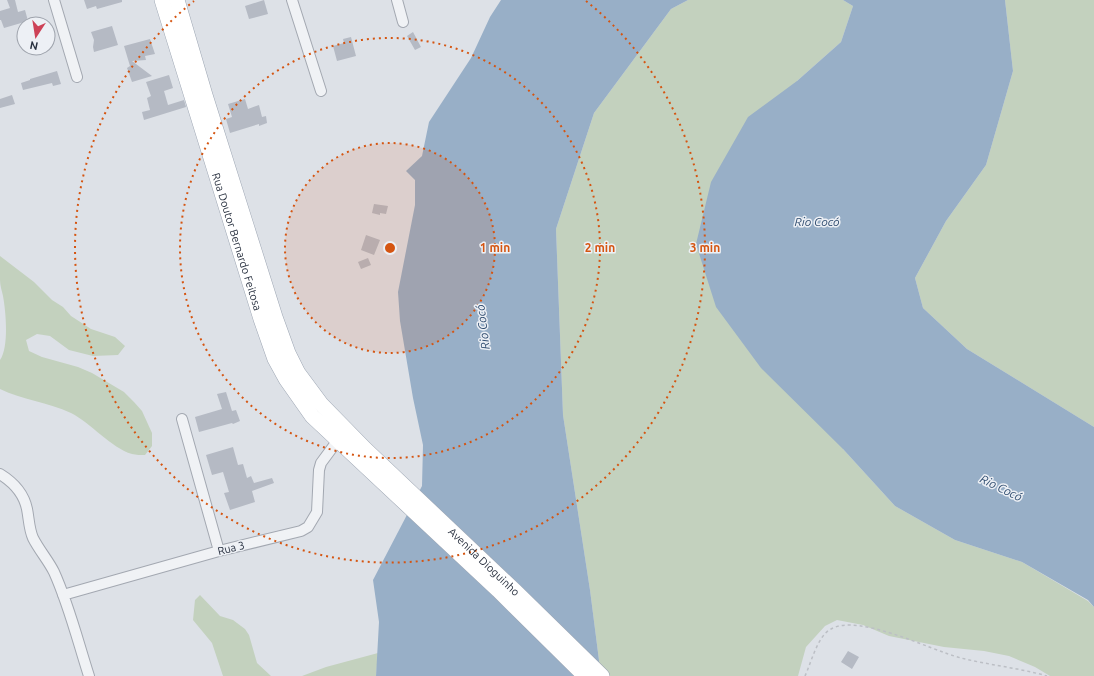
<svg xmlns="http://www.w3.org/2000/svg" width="1094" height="676" font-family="Ubuntu,sans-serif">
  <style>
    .green { fill: #c3d1be }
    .water { fill: #98afc7 }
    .building { fill: #b5bac4 }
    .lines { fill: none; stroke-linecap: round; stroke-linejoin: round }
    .street-casing { stroke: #a3a8b1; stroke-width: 12 }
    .primary-casing { stroke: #9da6b3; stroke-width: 16 }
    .path { stroke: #bcbfc5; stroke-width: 1.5; stroke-dasharray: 3 3; stroke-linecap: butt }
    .street { stroke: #f0f2f5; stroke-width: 10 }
    .primary { stroke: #fff; stroke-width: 15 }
    .ring { fill: none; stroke: #d55511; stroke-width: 2; stroke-dasharray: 2 4 }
    .labels { text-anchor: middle; stroke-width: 3; stroke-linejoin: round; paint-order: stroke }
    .street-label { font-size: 11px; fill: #272f3e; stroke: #edf0f5 }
    .water-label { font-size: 12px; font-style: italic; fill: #314e71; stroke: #edf0f5 }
    .centre { fill: #d55511; stroke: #edf0f5; stroke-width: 2 }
    .ring-label { font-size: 12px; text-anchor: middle; font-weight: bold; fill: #d55511; stroke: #edf0f5; stroke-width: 3; stroke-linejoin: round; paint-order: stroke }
  </style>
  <rect width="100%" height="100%" fill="#dde1e7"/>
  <path class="green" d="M688 0H843L853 6 841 42 797 81 843 449 895 506 955 540 1022 562 1088 601 1094 607V676H1050L1035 667 1009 656 984 651 944 647 889 636 863 625 837 620 825 626 806 647 798 676H601L590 590 563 415 556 229 594 113 671 9Z
    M1005 0H1094V427L967 349 923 308 915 278 946 221 986 165 1013 71Z
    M0 256 34 282 52 300 63 307 71 316 91 329 115 337 125 346 118 355 93 356 69 350 50 336 37 334 26 340 29 351 42 357 78 367 92 373 124 392 134 402 142 411 152 433V446L145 455C141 455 136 455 132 454 111 448 91 423 71 413 48 402 22 400 0 389V360C9 347 6 312 3 296 2 291 0 286 0 280 0 272 0 264 0 256Z
    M200 595 220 616 233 620 245 629 249 635 257 663 271 676H223L212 643 193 620 195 600Z
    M378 653 376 676H302L326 667Z"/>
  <path class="water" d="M501 0H688L671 9 594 113 556 229 563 415 590 590 601 676H376L379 622 373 580 422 486 423 445 413 398 400 321 398 292 415 205V180L406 171 422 156 429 122 471 58 490 17Z
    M843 0H1005L1013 71 986 165 946 221 915 278 923 308 967 349 1094 427V607L1088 600 1022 562 955 540 895 506 843 449 761 368 716 307 696 244 711 182 748 117 797 81 841 42 853 6Z"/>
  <path class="building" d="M7 0H15L18 12 25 10 28 21 4 28 1 20H0V11L10 8Z
    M84 0H122V2L97 9 96 6 87 9Z
    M264 0 268 14 249 19 245 6Z
    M112 26 118 45 94 52 93 47 94 40 91 32Z
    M413 32 421 47 415 50 407 36Z
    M351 37 356 56 337 61 333 46 344 43 343 39Z
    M150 39 155 54 145 56 146 60 132 61 152 76 132 82 127 68 130 66 124 46Z
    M57 71 61 84 53 86 52 83 23 90 21 83 30 80V79Z
    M169 75 173 88 164 91 168 105 184 100 186 107 144 120 142 112 150 110 147 98 151 96 146 82Z
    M12 95 15 104 0 108V99Z
    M245 99 248 109 259 105 262 117 266 116 267 123 259 126V124L230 133 226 119 232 117 228 104Z
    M374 204 388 206 386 214 380 213V215L372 213Z
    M366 235 380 240 374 255 361 250Z
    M368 258 371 265 361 269 358 262Z
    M226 392 232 411 236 410 240 421 233 424 232 423 199 432 195 417 222 409 217 394Z
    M233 447 238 465 243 464 247 478 251 476 254 483 272 478 274 483 252 491 255 502 230 510 224 493 229 492 223 472 212 475 206 455Z
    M848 651 859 657 852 669 841 662Z"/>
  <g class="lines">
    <g class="street-casing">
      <path id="street" d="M54 0 77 77
        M292 0 321 91
        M397 0 403 22
        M182 419 219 551
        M0 474C13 482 24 494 27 509 29 519 29 529 33 538 39 550 48 560 54 572 69 605 78 642 89 676
        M63 595 219 551 301 531 308 527 317 512 319 470 321 463 338 440"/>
    </g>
    <g class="primary-casing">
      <g id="primary">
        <path id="s1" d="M162 0 261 319 275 359 286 379 312 416 498 590 585 676"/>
        <path id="s2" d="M177 0 205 95 275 317 288 353 298 373 321 404 365 449 515 591 602 676"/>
      </g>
    </g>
    <path class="path" d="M805 676C811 663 818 635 831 629 859 613 930 650 961 658 989 665 1019 668 1047 676"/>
    <use href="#street" class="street"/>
    <use href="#primary" class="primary"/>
  </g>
  <circle cx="390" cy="248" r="105" fill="#d55511" fill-opacity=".12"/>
  <g class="ring">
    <circle cx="390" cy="248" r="105"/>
    <circle cx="390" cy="248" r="210"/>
    <path d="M586 1A315 315 0 1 1 194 1"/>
  </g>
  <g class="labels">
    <g class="street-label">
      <text dy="4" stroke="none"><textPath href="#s1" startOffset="253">Rua Doutor Bernardo Feitosa</textPath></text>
      <text transform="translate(231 548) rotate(-14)" y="4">Rua 3</text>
      <text dy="4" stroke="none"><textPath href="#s2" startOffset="658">Avenida Dioguinho</textPath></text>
    </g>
    <g class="water-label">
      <text x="817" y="226">Rio Cocó</text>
      <text transform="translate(483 327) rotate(-97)" y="4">Rio Cocó</text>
      <text transform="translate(1001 488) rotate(26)" y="4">Rio Cocó</text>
    </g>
  </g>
  <circle cx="390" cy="248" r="6" class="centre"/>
  <g class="ring-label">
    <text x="495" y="252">1 min</text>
    <text x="600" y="252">2 min</text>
    <text x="705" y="252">3 min</text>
  </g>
  <g transform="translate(36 36) rotate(192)"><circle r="19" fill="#edf0f5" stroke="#9ea3ac"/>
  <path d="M0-3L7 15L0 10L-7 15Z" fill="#cd4257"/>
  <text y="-6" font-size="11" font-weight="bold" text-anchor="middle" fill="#272f3e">N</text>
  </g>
</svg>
